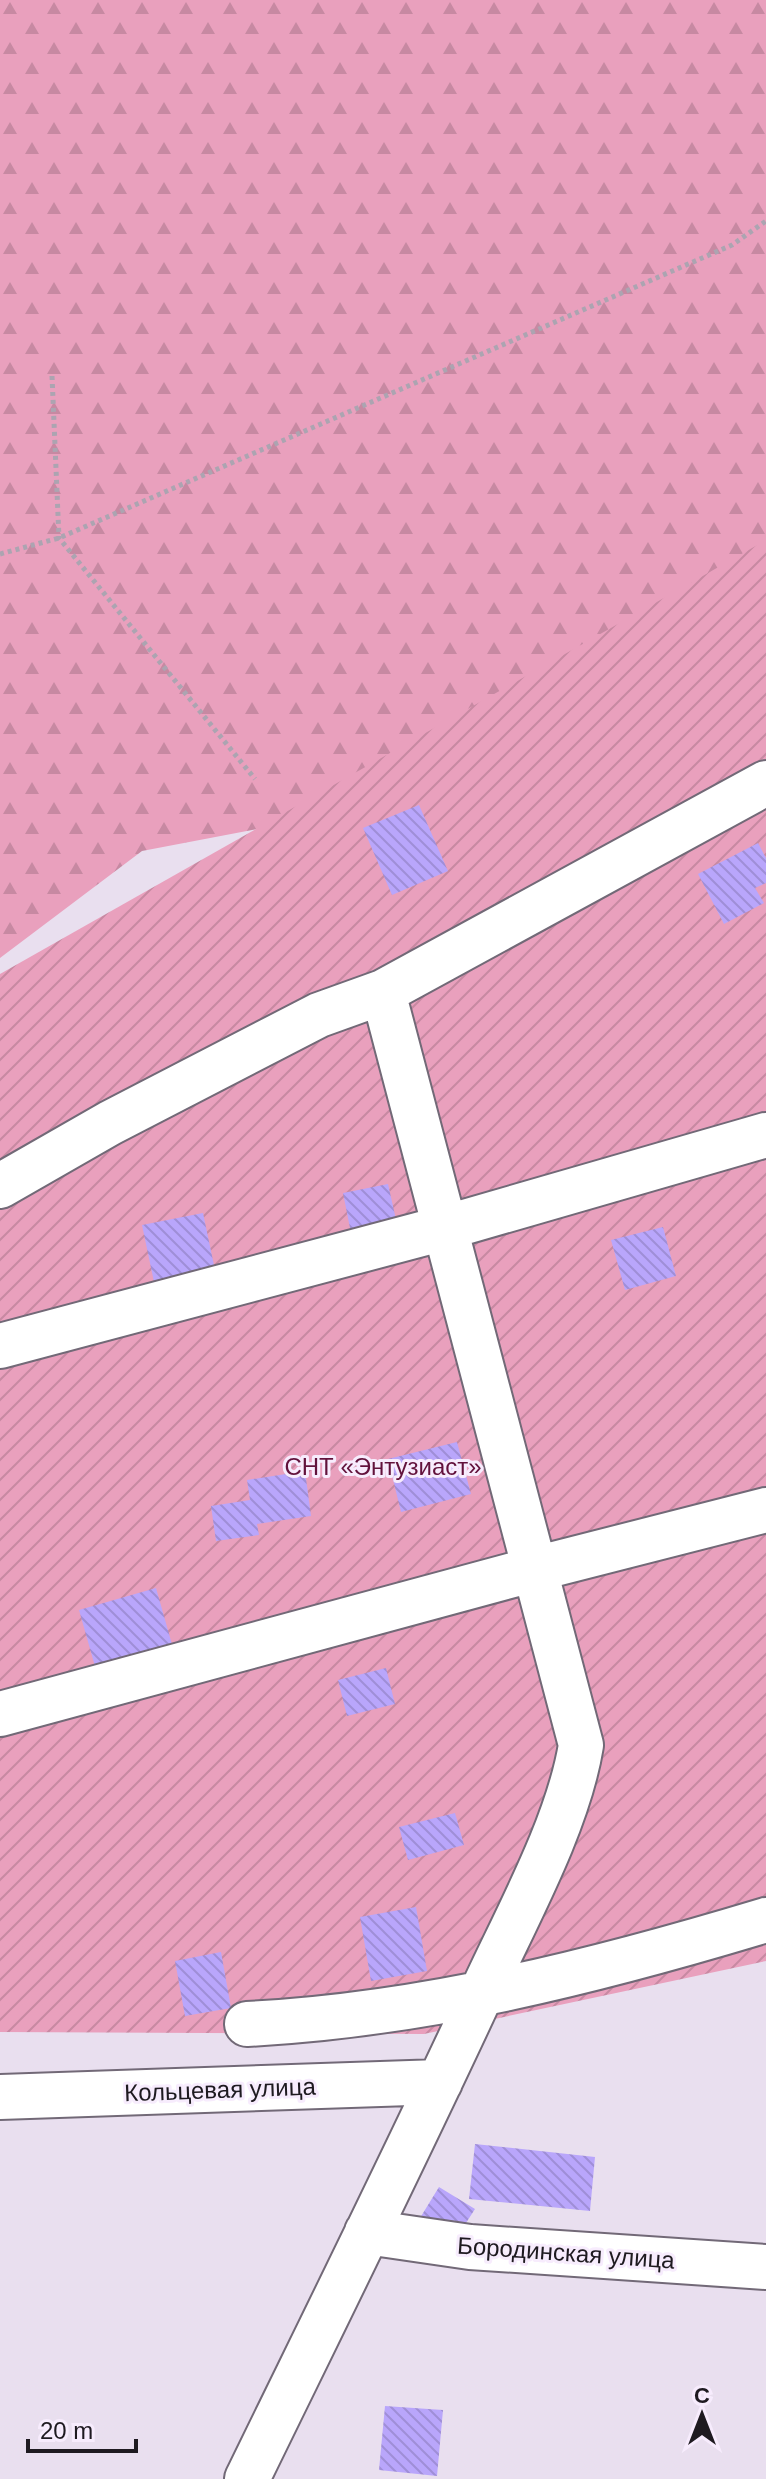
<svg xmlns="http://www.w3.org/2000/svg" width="766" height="2479" font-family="Arial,sans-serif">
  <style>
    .forest { fill: url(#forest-firs) }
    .garden { fill: url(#garden-furrows) }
    .building { fill: url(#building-back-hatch) }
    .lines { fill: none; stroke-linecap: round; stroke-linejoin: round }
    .minor-casing { stroke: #726977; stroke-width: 48 }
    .path { stroke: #aca4b1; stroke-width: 5; stroke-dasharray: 4 4; stroke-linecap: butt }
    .minor { stroke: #fff; stroke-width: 44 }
    .labels { text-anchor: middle; stroke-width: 6; stroke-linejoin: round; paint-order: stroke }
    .park-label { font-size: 24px; fill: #62123c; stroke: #f7ecfd }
    .street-label { font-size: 24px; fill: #1e1a20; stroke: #f7ecfd }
  </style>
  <defs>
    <pattern id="forest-firs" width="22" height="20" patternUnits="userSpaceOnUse" patternTransform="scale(2)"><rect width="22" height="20" fill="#e9a0bd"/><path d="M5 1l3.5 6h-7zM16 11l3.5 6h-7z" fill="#c789a2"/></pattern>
    <pattern id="garden-furrows" width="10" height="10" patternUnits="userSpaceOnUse" patternTransform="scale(2)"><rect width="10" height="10" fill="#e9a0bd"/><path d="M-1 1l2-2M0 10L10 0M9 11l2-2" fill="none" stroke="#c789a2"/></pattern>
    <pattern id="building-back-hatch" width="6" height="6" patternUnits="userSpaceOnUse" patternTransform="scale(2)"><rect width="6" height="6" fill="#b9a6fb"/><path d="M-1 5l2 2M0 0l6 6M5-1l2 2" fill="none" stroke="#9f8ed7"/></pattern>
  </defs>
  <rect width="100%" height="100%" fill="#e9dfef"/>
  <path class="forest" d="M0 0H766V590L367 808 142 851 0 958Z"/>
  <path class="garden" d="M766 540V1961L424 2034 0 2032V974Z"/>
  <path class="building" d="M419 805 448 871 392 895 363 828Z
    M758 843 766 858V883L755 888 764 903 724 924 698 874Z
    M388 1184 397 1224 351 1233 343 1193Z
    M203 1213 215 1270 154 1282 142 1225Z
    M663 1227 676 1276 625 1290 611 1240Z
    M457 1442 471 1494 401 1512 388 1459Z
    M305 1471 311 1516 257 1524 259 1535 216 1541 211 1506 250 1500 247 1480Z
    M156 1588 175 1655 98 1677 79 1610Z
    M386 1668 395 1704 347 1716 338 1680Z
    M455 1813 464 1845 408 1860 399 1827Z
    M416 1907 427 1971 371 1981 360 1917Z
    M221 1952 231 2008 185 2016 175 1961Z
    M475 2144 595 2157 590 2211 469 2199Z
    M439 2187 475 2209 455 2240 420 2218Z
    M385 2406 443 2410 437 2476 379 2470Z"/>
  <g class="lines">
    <g class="minor-casing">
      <path id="minor" d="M0 1186 110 1123 319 1015 383 992 766 783
        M0 1346 444 1228 766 1135
        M0 1714 535 1569 766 1510
        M247 2024C424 2015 597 1971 766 1920
        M0 2097 440 2082
        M367 2232 470 2247 766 2267
        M247 2479C326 2317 406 2156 482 1992 516 1918 568 1825 581 1745L383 992"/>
    </g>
    <path class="path" d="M52 376 59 538 255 779
      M0 554 59 538 732 245 766 221"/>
    <use href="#minor" class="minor"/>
  </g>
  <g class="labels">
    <g class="park-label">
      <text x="383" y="1475">СНТ «Энтузиаст»</text>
    </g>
    <g class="street-label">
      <text transform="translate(220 2090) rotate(-2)" y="8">Кольцевая улица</text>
      <text transform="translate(566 2253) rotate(4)" y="8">Бородинская улица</text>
    </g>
  </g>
  <g transform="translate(702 2415)" stroke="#f7ecfd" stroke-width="6" paint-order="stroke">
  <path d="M0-6L14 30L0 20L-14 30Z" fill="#1e1a20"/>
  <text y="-12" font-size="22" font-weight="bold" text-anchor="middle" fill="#1e1a20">С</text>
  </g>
  <path d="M28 2439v12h108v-12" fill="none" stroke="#1e1a20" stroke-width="4"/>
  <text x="40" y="2439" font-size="24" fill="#1e1a20" stroke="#f7ecfd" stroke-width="6" paint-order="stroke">20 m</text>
</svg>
